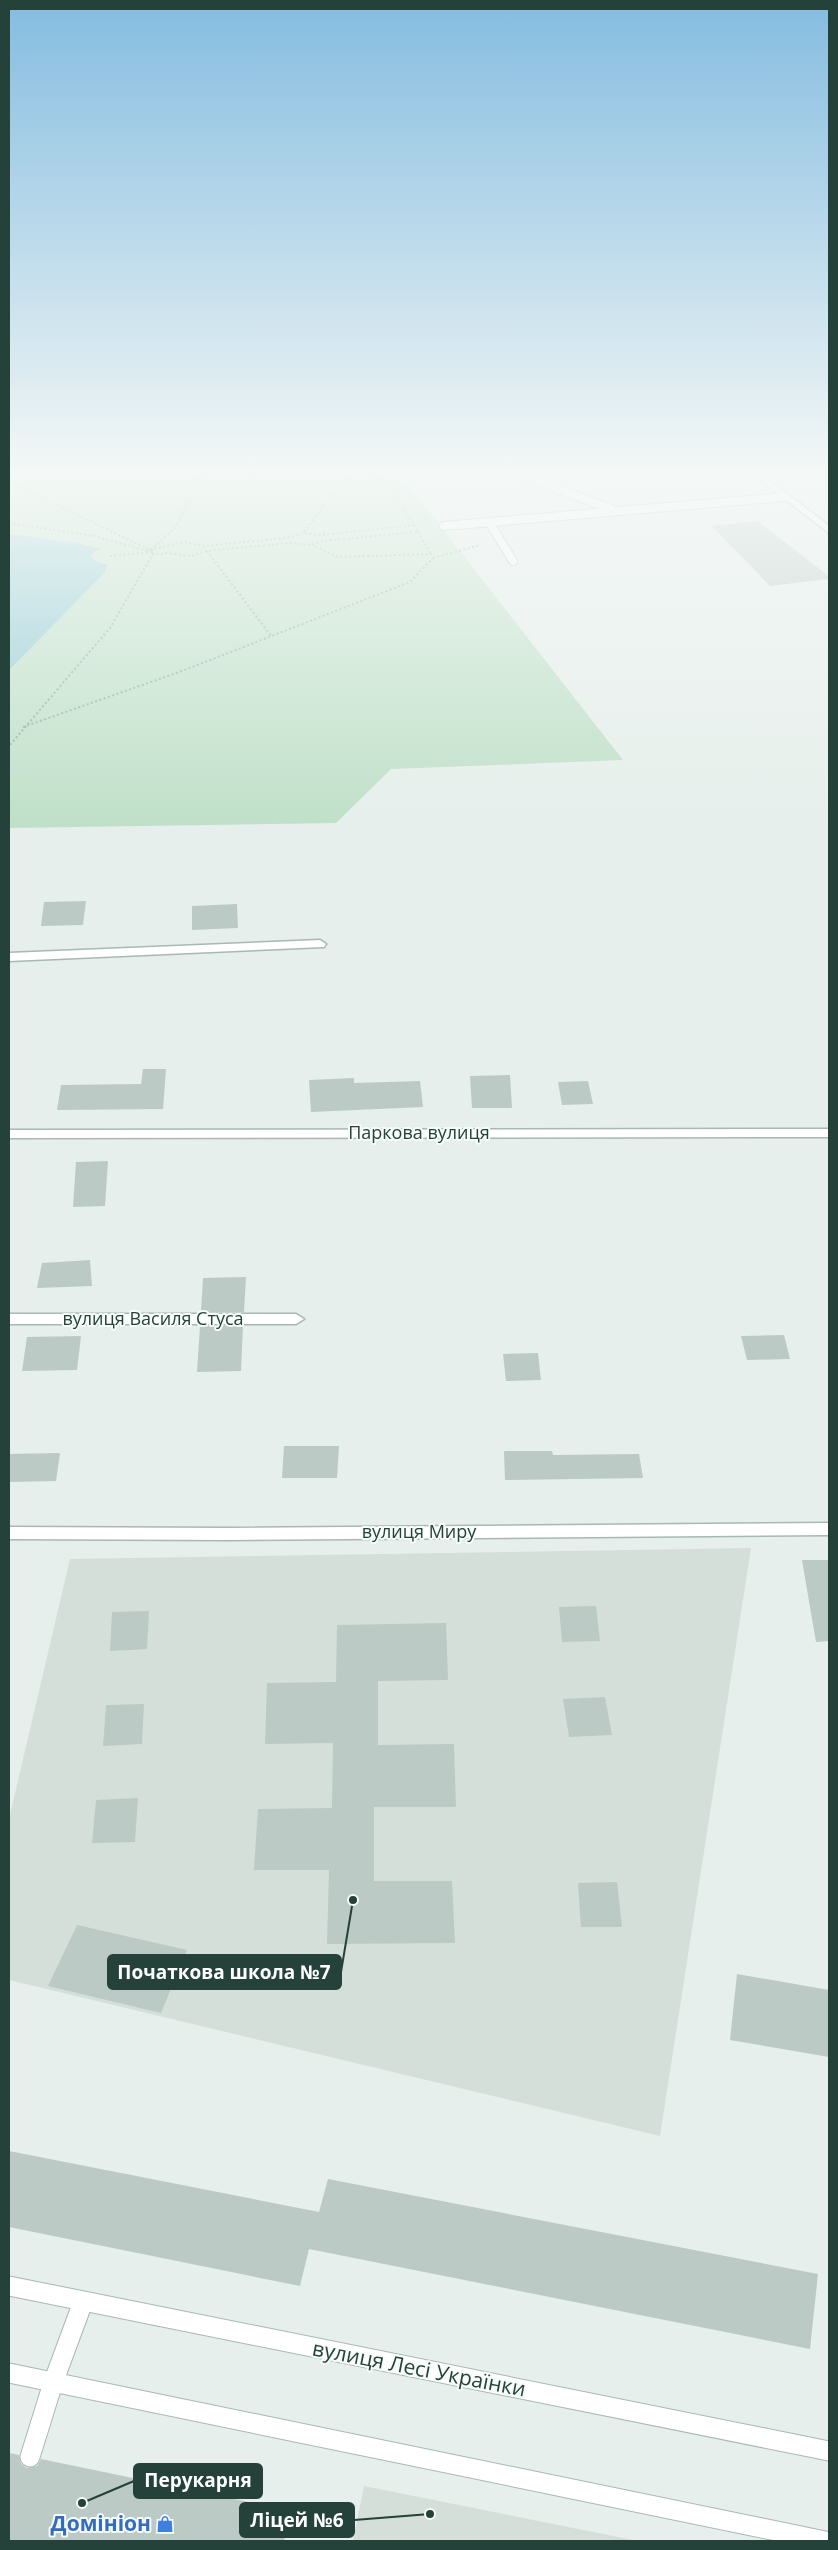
<svg xmlns="http://www.w3.org/2000/svg" width="838" height="2550" font-family="'Open Sans',sans-serif">
  <style>
    .built { fill: #d4dfda }
    .green { fill: #bfe0c8 }
    .water { fill: #8ec9d4 }
    .building { fill: #bbcac4 }
    .lines { fill: none; stroke-linecap: round; stroke-linejoin: round }
    .service-far1-casing { stroke: #a8b8b2; stroke-width: 10 }
    .service-casing { stroke: #a8b8b2; stroke-width: 21 }
    .minor-casing { stroke: #a8b8b2; stroke-width: 3 }
    .secondary-casing { stroke: #a4bbb3; stroke-width: 3 }
    .path { stroke: #86b3a5; stroke-width: 2; stroke-dasharray: 2 2.5; stroke-linecap: butt }
    .service-far1 { stroke: #fff; stroke-width: 8 }
    .service { stroke: #fff; stroke-width: 19 }
    .minor { fill: #fff; fill-rule: evenodd }
    .secondary { fill: #fff; fill-rule: evenodd }
    .labels { text-anchor: middle; stroke-width: 4; stroke-linejoin: round; paint-order: stroke }
    .street-label { font-size: 18px; fill: #24423a; stroke: #f7fbf9 }
    .near-street-label { font-size: 21px; fill: #24423a; stroke: #f7fbf9 }
    .near-shop-label { font-size: 21px; font-weight: bold; fill: #366cbe; stroke: #f7fbf9; text-anchor: end }
    .leader { fill: none; stroke: #24423a; stroke-width: 2 }
    .callout-dot { fill: #24423a; stroke: #f7fbf9; stroke-width: 2 }
    .callout { fill: #24423a; stroke: #24423a; stroke-width: 2 }
    .callout-label { font-size: 19px; text-anchor: middle; font-weight: bold; fill: #fff }
  </style>
  <rect width="100%" height="100%" fill="#e6efeb"/>
  <path class="built" d="M751 1548 660 2136 9 1980V1819L70 1559Z
    M364 2486 638 2541H353Z"/>
  <path class="green" d="M9 472H398L623 760 391 769 336 823 9 828Z"/>
  <path class="water" d="M9 534 76 543 102 549 94 552 91 557 95 561 108 565 104 573 9 670Z"/>
  <path class="building" d="M757 521 829 576V579L770 586 712 526Z
    M86 901 83 925 41 926 44 902Z
    M237 904 238 928 192 930V906Z
    M143 1069H166L163 1109 57 1110 61 1085 141 1084Z
    M510 1075 512 1108H472L470 1076Z
    M354 1078V1083L420 1081 423 1107 311 1112 309 1080Z
    M588 1081 593 1104 562 1105 558 1082Z
    M108 1161 105 1206 73 1207 76 1162Z
    M90 1260 92 1286 37 1288 42 1263Z
    M246 1277 244 1312H201L203 1278Z
    M200 1326H243L241 1371 197 1372Z
    M784 1335 790 1359 747 1360 741 1336Z
    M81 1336 77 1370 22 1371 27 1337Z
    M538 1353 541 1380 506 1381 503 1354Z
    M284 1446H339L337 1478H282Z
    M504 1451H552L553 1455 639 1454 643 1478 505 1480Z
    M60 1453 56 1481 9 1482V1454Z
    M802 1560H829V1641L816 1642Z
    M596 1606 600 1641 562 1642 559 1607Z
    M149 1611 147 1649 110 1651 112 1612Z
    M446 1623 448 1680 378 1681V1745L454 1744 456 1807H374V1881H452L455 1943 327 1944 329 1870H254L258 1809 332 1808 333 1743 265 1744 267 1683 336 1682 337 1625Z
    M605 1697 612 1735 569 1737 563 1699Z
    M144 1704 142 1744 103 1746 106 1705Z
    M138 1798 135 1842 92 1843 96 1800Z
    M617 1882 622 1927H581L578 1883Z
    M77 1925 187 1950 161 2013 48 1986Z
    M737 1974 829 1990V2057L730 2040Z
    M9 2151 319 2212 328 2179 818 2274 810 2349 309 2249 300 2286 9 2227Z
    M9 2453 19 2455 21 2464 27 2468 37 2466 41 2459 292 2511 284 2541H9Z"/>
  <g class="lines">
    <g class="service-far1-casing">
      <path id="service-far1" d="M513 472 611 509
        M489 522 513 561
        M444 526 785 497"/>
    </g>
    <g class="service-casing">
      <path id="service" d="M9 2286 829 2451
        M9 2373 825 2541
        M30 2457 53 2383 83 2302"/>
    </g>
    <g class="minor-casing">
      <path id="minor" d="M320 940 326 944 324 947 9 961V953Z
        M829 1129V1137L9 1138V1130Z
        M9 1314H296L304 1319 296 1324H9Z
        M829 1523V1535L227 1540 9 1539V1527L227 1528Z"/>
    </g>
    <g class="secondary-casing">
      <path id="secondary" d="M750 472H759L829 526V533Z
        M799 472H829V476L803 475Z"/>
    </g>
    <path class="path" d="M9 482 154 552 110 628 9 746
      M9 523 94 536 148 551
      M304 532 350 472
      M418 532 431 554
      M150 550 185 542 204 546 286 538 304 533 319 535 415 525
      M151 550 176 527 202 472
      M207 551 271 636
      M152 555 168 553 192 556 206 551 289 543 312 545 322 541 418 532 392 490 368 472
      M110 556 154 552
      M433 558 480 545
      M23 727 182 671 410 582 433 558 431 554 338 557 312 545"/>
    <use href="#service-far1" class="service-far1"/>
    <use href="#service" class="service"/>
    <use href="#minor" class="minor"/>
    <use href="#secondary" class="secondary"/>
  </g>
  <linearGradient id="sky" x2="0" y2="1"><stop stop-color="#84bce0"/><stop offset="0.57" stop-color="#f4f8f6"/><stop offset="1" stop-color="#f4f8f6" stop-opacity="0"/></linearGradient>
  <rect width="838" height="829" fill="url(#sky)"/>
  <defs>
    <g id="shop-bare" transform="scale(1.35)"><path d="M-5-2.5h2.3a2.7 3.5 0 0 1 5.4 0H5L5.5 6h-11ZM-1.5-2.5h3a1.5 2.3 0 0 0-3 0Z" fill="#3f7fe0" stroke="#f7fbf9" stroke-width="2.5" paint-order="stroke"/></g>
  </defs>
  <g fill-rule="evenodd">
    <use href="#shop-bare" x="165" y="2524"/>
  </g>
  <g class="labels">
    <g class="street-label">
      <text x="419" y="1139">Паркова вулиця</text>
      <text x="153" y="1325">вулиця Василя Стуса</text>
      <text x="419" y="1538">вулиця Миру</text>
    </g>
    <g class="near-street-label">
      <text transform="translate(419 2369) rotate(11)" y="7">вулиця Лесі Українки</text>
    </g>
    <g class="near-shop-label">
      <text x="151" y="2531">Домiнiон</text>
    </g>
  </g>
  <path class="leader" d="M353 1900L341 1972M82 2503L134 2481M430 2514L354 2520"/>
  <g class="callout-dot">
    <circle cx="353" cy="1900" r="5"/>
    <circle cx="82" cy="2503" r="5"/>
    <circle cx="430" cy="2514" r="5"/>
  </g>
  <g class="callout">
    <rect x="108" y="1955" width="233" height="34" rx="5"/>
    <rect x="134" y="2464" width="128" height="34" rx="5"/>
    <rect x="240" y="2503" width="114" height="34" rx="5"/>
  </g>
  <g class="callout-label">
    <text x="224" y="1979">Початкова школа №7</text>
    <text x="198" y="2487">Перукарня</text>
    <text x="297" y="2527">Ліцей №6</text>
  </g>
  <rect width="838" height="2550" fill="none" stroke="#24423a" stroke-width="20"/>
</svg>
